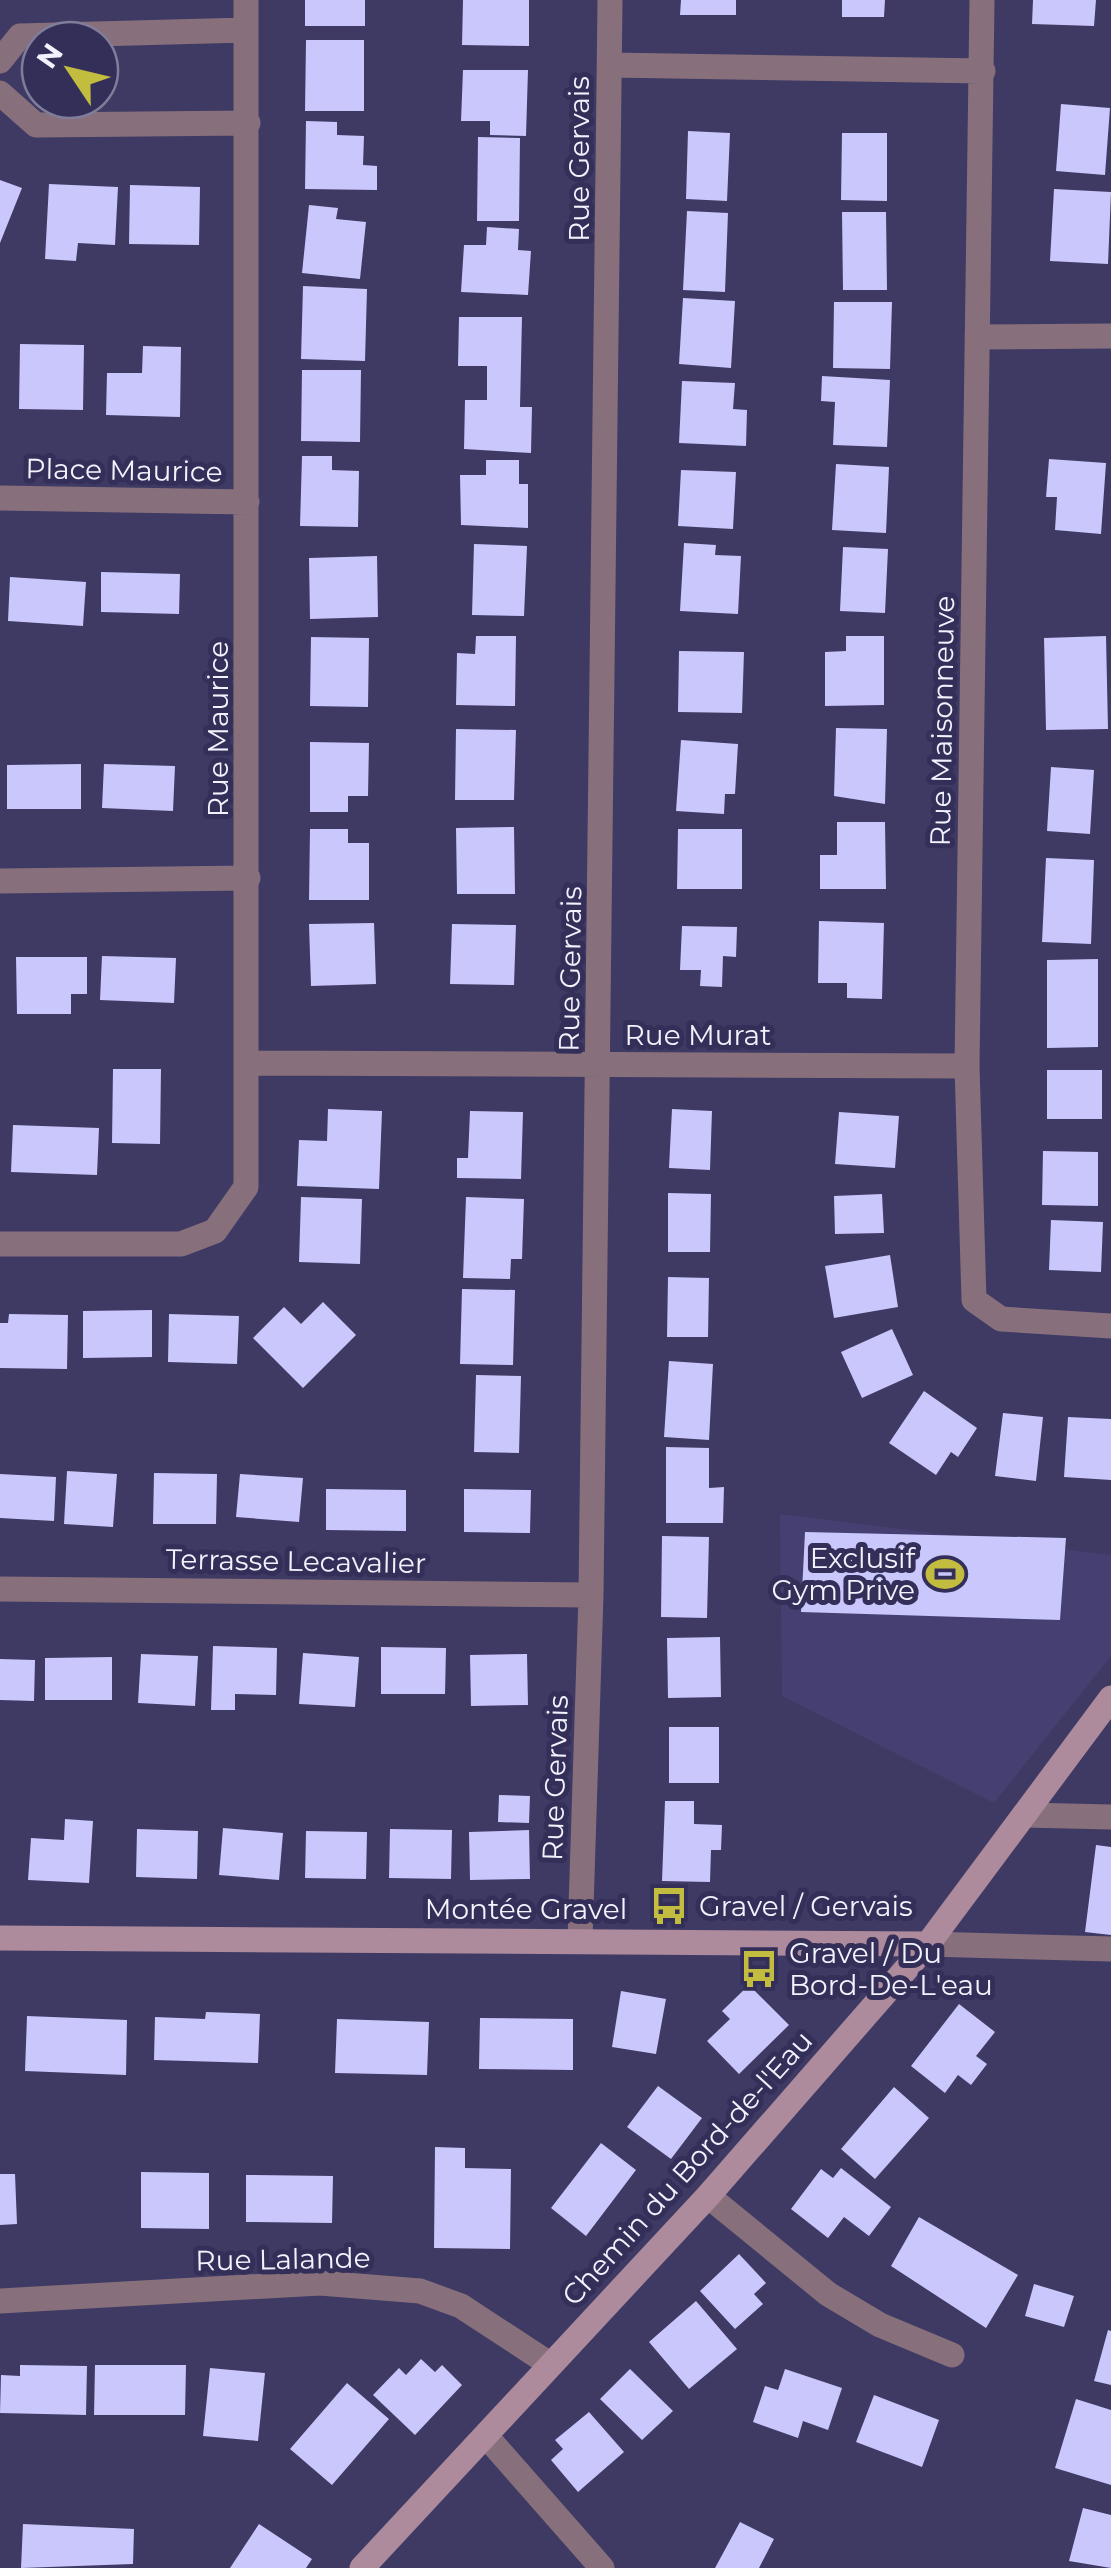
<svg xmlns="http://www.w3.org/2000/svg" width="1111" height="2568" font-family="Montserrat,sans-serif">
  <style>
    .built { fill: #454071 }
    .building { fill: #c9c7fb }
    .lines { fill: none; stroke-linecap: round; stroke-linejoin: round }
    .street { stroke: #87707b; stroke-width: 25 }
    .secondary { stroke: #ad8a9c; stroke-width: 25 }
    .labels { text-anchor: middle; stroke-width: 10; stroke-linejoin: round; paint-order: stroke }
    .street-label { font-size: 28px; fill: #f2f2fd; stroke: #342f59 }
    .poi-label { font-size: 28px; fill: #f2f2fd; stroke: #342f59; text-anchor: start }
  </style>
  <rect width="100%" height="100%" fill="#3e3a64"/>
  <path class="built" d="M780 1514 1111 1555V1656L994 1803 782 1696Z"/>
  <path class="building" d="M305 0H365V26H305Z
    M463 0H529V46L462 45Z
    M681 0H736V15H680Z
    M842 0H885L884 17H842Z
    M1033 0H1096L1094 26 1032 24Z
    M306 40H364V111H305Z
    M463 70H528L526 136 490 135V121H461Z
    M1061 104 1110 108 1105 175 1056 171Z
    M306 121 337 122V135L364 136 363 165 377 166V190L305 189Z
    M688 131 730 133 727 201 686 199Z
    M842 133H887V201L841 200Z
    M478 137 520 138 519 221H477Z
    M0 180 22 188 0 243Z
    M49 184 118 187 115 245 78 243 76 261 45 259Z
    M130 185 200 187 199 245 129 244Z
    M1054 189 1111 192 1108 264 1050 261Z
    M309 205 338 208 336 219 366 222 360 279 302 273Z
    M687 211 728 213 725 292 683 290Z
    M842 212H886L887 290H843Z
    M487 227 519 229 518 250 531 251 528 295 461 292 464 245H486Z
    M303 286 367 289 365 361 301 359Z
    M683 298 735 301 731 368 679 364Z
    M834 302H892L890 369 833 368Z
    M459 317H522L520 407H532L531 453 464 449 465 400H487V366H458Z
    M20 344 84 345 83 410 19 409Z
    M143 346 181 347 180 417 106 415 107 373H142Z
    M302 370H361L360 442 301 441Z
    M822 376 890 380 887 447 833 445 835 402 821 401Z
    M682 381 735 383 733 409 747 410 746 446 679 443Z
    M302 456H332V470L359 471 358 527 300 526Z
    M1049 459 1106 463 1101 534 1055 530 1057 497H1046Z
    M486 460H519V484H528V528L461 525 460 475H486Z
    M836 464 889 467 886 533 832 530Z
    M681 470 736 472 733 529 678 526Z
    M684 543 716 545 715 555 741 556 738 614 680 611Z
    M474 544 527 546 524 616 472 615Z
    M843 547 888 549 885 613 840 611Z
    M377 556 378 617 310 619 309 558Z
    M101 572 180 574 179 614 101 612Z
    M10 577 86 582 83 626 8 621Z
    M476 636H516L515 706 456 705 457 653 475 654Z
    M846 636H884V705L825 706V652L846 651Z
    M1106 636 1108 729 1046 730 1044 638Z
    M311 637 369 638 368 707 310 706Z
    M679 651 744 652 742 713 678 712Z
    M836 728 887 729 885 804 834 796Z
    M456 729 516 730 514 800H455Z
    M681 740 738 744 735 794H725L724 814 676 811Z
    M310 742 369 743 368 796H348V812H310Z
    M81 764V809H7V765Z
    M104 764 175 766 173 811 102 808Z
    M1051 767 1094 770 1090 834 1047 831Z
    M837 822H885L886 889H820V855H837Z
    M514 827 515 894H457L456 828Z
    M310 829H348V843H369V900H309Z
    M678 829H742V889H677Z
    M1046 858 1094 860 1091 944 1042 942Z
    M819 921 884 923 882 999 847 998V983H818Z
    M374 923 376 984 311 986 309 924Z
    M452 924 516 925 514 985 450 984Z
    M682 926 737 927 736 957 723 956 722 987 700 986 701 970H680Z
    M102 956 176 958 174 1003 100 1000Z
    M16 957H87V994H71V1014H17Z
    M1098 959V1047L1047 1048V960Z
    M113 1069H161L160 1144 112 1143Z
    M1047 1070H1102V1119H1047Z
    M328 1109 382 1111 379 1189 297 1186 299 1140 327 1141Z
    M672 1109 712 1111 710 1170 669 1168Z
    M470 1111 523 1112 521 1179 457 1178V1158H468Z
    M839 1112 899 1116 895 1168 835 1164Z
    M13 1125 99 1128 97 1175 11 1172Z
    M1043 1151 1098 1152V1206L1042 1205Z
    M668 1193 711 1194 710 1252H668Z
    M882 1194 884 1233 835 1234 834 1196Z
    M301 1197 362 1199 360 1264 299 1262Z
    M466 1197 524 1199 522 1259H511L510 1279 463 1278Z
    M1051 1220 1103 1222 1101 1272 1049 1270Z
    M890 1255 898 1307 834 1318 825 1266Z
    M668 1277 709 1278 708 1337H667Z
    M462 1289 515 1290 513 1365 460 1364Z
    M323 1302 356 1335 303 1388 253 1338 284 1307 301 1324Z
    M152 1310V1357L83 1358V1311Z
    M9 1314 68 1315 67 1369 0 1368V1323H8Z
    M169 1314 239 1316 237 1364 168 1362Z
    M892 1329 913 1375 862 1398 841 1352Z
    M669 1361 713 1364 709 1440 664 1437Z
    M476 1375 521 1376 519 1453 474 1452Z
    M924 1391 977 1428 958 1457 951 1452 936 1475 889 1443Z
    M1003 1413 1043 1417 1036 1481 995 1476Z
    M1068 1417 1111 1419V1480L1064 1477Z
    M666 1447 709 1448V1488L724 1487 723 1523H666Z
    M67 1471 117 1474 113 1527 64 1524Z
    M154 1473 217 1474 216 1524H153Z
    M0 1474 56 1477 54 1521 0 1518Z
    M240 1474 303 1478 299 1522 236 1517Z
    M326 1489 406 1490V1531L326 1530Z
    M464 1489 531 1490 530 1533 464 1532Z
    M805 1532 1066 1538 1060 1620 801 1612Z
    M662 1536 709 1537 707 1618 661 1617Z
    M720 1637 721 1697 668 1698 667 1638Z
    M213 1646 277 1648 276 1695 235 1694V1710H211Z
    M381 1647 446 1648 445 1694H381Z
    M303 1653 359 1657 355 1707 299 1704Z
    M141 1654 198 1656 195 1706 138 1703Z
    M527 1654 528 1705 471 1706 470 1655Z
    M112 1657V1700H45V1658Z
    M0 1659 35 1660 34 1701 0 1700Z
    M669 1727H719V1783H669Z
    M499 1795 530 1796 529 1823 498 1822Z
    M665 1801H694V1824L722 1825 721 1850H711L710 1882 662 1881Z
    M65 1819 93 1821 89 1883 28 1880 31 1838 64 1840Z
    M223 1828 283 1833 279 1880 219 1875Z
    M137 1829 198 1831 197 1879 136 1877Z
    M390 1829 452 1830 451 1879 389 1878Z
    M529 1830 530 1879 470 1880 469 1832Z
    M306 1831 367 1832 366 1879 305 1878Z
    M1096 1845 1111 1847V1935L1085 1932Z
    M749 1985 789 2025 739 2074 707 2041 730 2019 722 2011Z
    M621 1991 666 1999 656 2054 612 2047Z
    M959 2004 995 2032 976 2056 987 2064 971 2085 958 2075 945 2093 911 2066Z
    M206 2012 260 2014 258 2063 154 2060 155 2017 205 2019Z
    M27 2016 127 2020 126 2075 25 2071Z
    M480 2018 573 2019V2070L479 2069Z
    M337 2019 429 2022 427 2075 335 2073Z
    M658 2086 702 2118 671 2159 627 2127Z
    M894 2087 929 2118 875 2179 841 2149Z
    M601 2143 636 2170 586 2236 551 2208Z
    M435 2147 465 2148V2168L511 2169 510 2249 434 2248Z
    M841 2168 891 2207 869 2236 844 2217 828 2238 791 2209 821 2169 833 2178Z
    M141 2172 209 2173V2229L141 2228Z
    M0 2174H15L17 2224 0 2225Z
    M246 2175 333 2176 332 2223 246 2222Z
    M919 2217 1018 2275 986 2328 891 2266Z
    M739 2254 766 2283 754 2294 763 2304 735 2329 700 2291Z
    M1034 2284 1074 2296 1064 2327 1025 2316Z
    M696 2301 737 2349 689 2389 649 2342Z
    M1108 2330 1111 2331V2385L1094 2381Z
    M421 2359 435 2372 442 2365 462 2385 415 2435 373 2395 399 2368 406 2375Z
    M20 2365 87 2366 86 2415 0 2413 1 2375 20 2376Z
    M95 2365H186L185 2415H94Z
    M210 2368 265 2373 258 2441 203 2436Z
    M630 2369 673 2411 642 2440 600 2399Z
    M785 2369 842 2388 828 2430 803 2421 798 2438 753 2422 765 2386 778 2390Z
    M347 2383 389 2419 332 2485 290 2449Z
    M874 2395 939 2420 922 2467 856 2442Z
    M1076 2399 1111 2410V2485L1055 2468Z
    M589 2412 624 2452 578 2492 551 2460 563 2449 555 2440Z
    M1083 2508 1111 2515V2568L1069 2561Z
    M740 2522 774 2539 759 2568H715Z
    M23 2524 134 2529 133 2564 21 2568Z
    M259 2524 312 2559 306 2568H230Z"/>
  <g class="lines">
    <path class="street" d="M982 0 967 1066 974 1300 1001 1319 1111 1326
      M0 61 20 36 246 30
      M610 65 983 71
      M0 93 36 125 248 123
      M977 337 1111 336
      M0 498 247 502
      M0 881 248 878
      M248 1063 967 1066
      M0 1244H181L215 1231 246 1187V0
      M0 1589 591 1595
      M1024 1815 1111 1817
      M580 1939 591 1595 610 0
      M928 1944 1111 1949
      M708 2196 828 2294 880 2325 952 2355
      M0 2301 320 2283 420 2291 461 2306 548 2363
      M486 2436 602 2568"/>
    <path class="secondary" d="M0 1938 928 1944
      M362 2568 708 2196 928 1944 1111 1698"/>
  </g>
  <defs>
    <g id="stadium-bare" transform="scale(3)"><path d="M0-5a6.5 5 0 1 0 0 10a6.5 5 0 1 0 0-10ZM-3.5-1.8h7v3.6h-7Z" fill="#c2bd3f" stroke="#342f59" stroke-width="2.5" paint-order="stroke"/></g>
    <g id="bus-bare" transform="scale(3)"><path d="M-5-6H5V4H4V6H2V4H-2V6H-4V4H-5ZM-3.5-4V0h7V-4ZM-3.5 1.2v1.5H-2V1.2ZM2 1.2v1.5H3.5V1.2Z" fill="#c2bd3f" stroke="#342f59" stroke-width="2.5" paint-order="stroke"/></g>
  </defs>
  <g fill-rule="evenodd">
    <use href="#stadium-bare" x="945" y="1574"/>
    <use href="#bus-bare" x="669" y="1906"/>
    <use href="#bus-bare" x="759" y="1969"/>
  </g>
  <g class="labels">
    <g class="street-label">
      <text transform="translate(579 159) rotate(-90)" y="10">Rue Gervais</text>
      <text transform="translate(124 470) rotate(1)" y="10">Place Maurice</text>
      <text transform="translate(942 721) rotate(-89)" y="10">Rue Maisonneuve</text>
      <text transform="translate(218 729) rotate(-90)" y="10">Rue Maurice</text>
      <text transform="translate(570 969) rotate(-89)" y="10">Rue Gervais</text>
      <text x="698" y="1045">Rue Murat</text>
      <text transform="translate(296 1561) rotate(1)" y="10">Terrasse Lecavalier</text>
      <text transform="translate(555 1778) rotate(-88)" y="10">Rue Gervais</text>
      <text x="526" y="1919">Montée Gravel</text>
      <text transform="translate(687 2168) rotate(-48)" y="10">Chemin du Bord-de-l'Eau</text>
      <text transform="translate(283 2259) rotate(-1)" y="10">Rue Lalande</text>
    </g>
    <g class="poi-label">
      <text x="915" y="1568" text-anchor="end">Exclusif<tspan x="915" dy="32">Gym Prive</tspan></text>
      <text x="699" y="1916">Gravel / Gervais</text>
      <text x="789" y="1963">Gravel / Du<tspan x="789" dy="32">Bord-De-L'eau</tspan></text>
    </g>
  </g>
  <g transform="translate(70 70) rotate(305)"><circle r="48" fill="#342f59" stroke="#807d9b" stroke-width="2.5"/>
  <path d="M0-8L18 38L0 25L-18 38Z" fill="#c2bd3f"/>
  <text y="-15" font-size="28" font-weight="bold" text-anchor="middle" fill="#f2f2fd">N</text>
  </g>
</svg>
